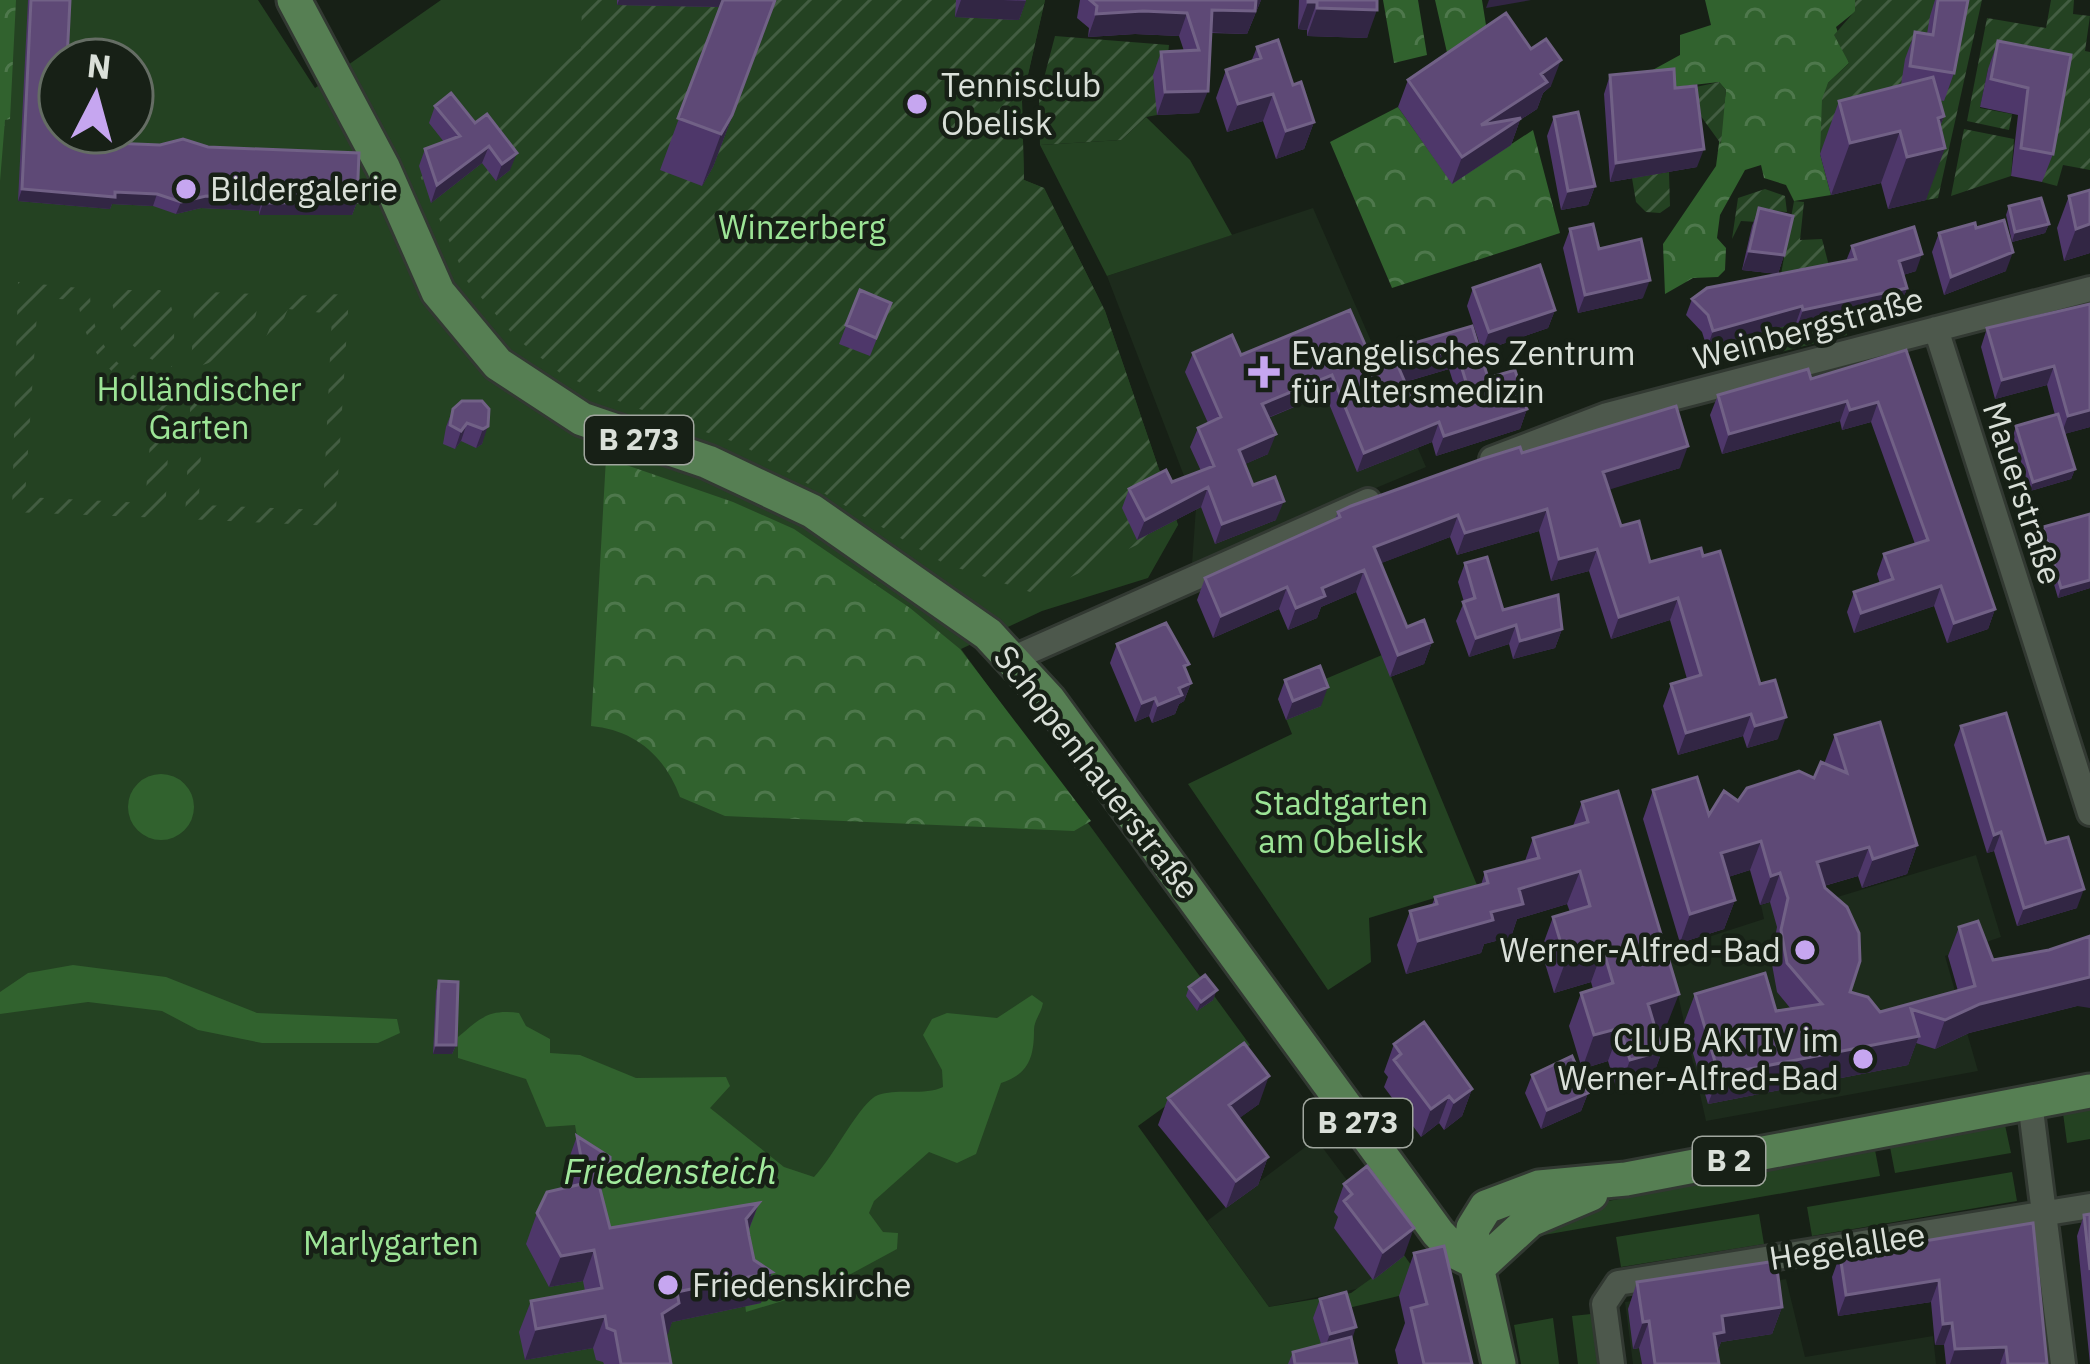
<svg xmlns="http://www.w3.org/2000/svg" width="2090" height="1364" font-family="'IBM Plex Sans',sans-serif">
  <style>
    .built { fill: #1d2b1c }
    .green { fill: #244222; fill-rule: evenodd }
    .forest { fill: url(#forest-crowns) }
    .garden { fill: url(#garden-furrows); fill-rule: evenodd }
    .water { fill: #31622e }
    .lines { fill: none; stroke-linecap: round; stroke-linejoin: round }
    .minor-casing { stroke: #323932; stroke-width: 30 }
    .major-casing { stroke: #323932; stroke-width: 39 }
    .minor { stroke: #4d584c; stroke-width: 24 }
    .major { stroke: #567f53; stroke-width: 33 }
    .wall { fill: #4e376a; fill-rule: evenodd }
    .shaded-wall { fill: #322644 }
    .building { fill: #5e4976; stroke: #716186; stroke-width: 3; fill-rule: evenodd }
    .poi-dot { fill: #c6a6f0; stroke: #172016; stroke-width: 4.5 }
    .labels { text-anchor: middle; stroke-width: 9; stroke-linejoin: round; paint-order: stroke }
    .shield { fill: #172016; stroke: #a0a69e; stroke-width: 3 }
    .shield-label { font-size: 30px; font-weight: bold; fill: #dae0d9 }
    .poi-label { font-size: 33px; fill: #dae0d9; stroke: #172016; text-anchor: start }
    .park-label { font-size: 33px; fill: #9ce496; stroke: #172016 }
    .street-label { font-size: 33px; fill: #dae0d9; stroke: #172016 }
    .water-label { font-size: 36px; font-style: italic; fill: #a2ea9d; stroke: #172016 }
  </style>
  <defs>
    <pattern id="forest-crowns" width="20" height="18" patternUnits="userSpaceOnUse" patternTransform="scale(3)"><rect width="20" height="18" fill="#31622e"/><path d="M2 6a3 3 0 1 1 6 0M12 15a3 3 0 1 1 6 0" fill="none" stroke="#4e784c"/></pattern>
    <pattern id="garden-furrows" width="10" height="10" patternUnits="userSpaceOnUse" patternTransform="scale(3)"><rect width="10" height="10" fill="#244222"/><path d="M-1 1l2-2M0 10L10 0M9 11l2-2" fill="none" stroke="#435d42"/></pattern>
  </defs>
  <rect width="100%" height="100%" fill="#172016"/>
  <path class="built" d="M1313 208 1426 467 1192 565 1196 507 1107 276Z
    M1976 855 2001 937 1945 956 1978 1071 1706 1121 1668 950 1764 919 1761 905 1816 889 1821 902Z
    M1316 1139 1408 1261 1376 1285 1269 1307 1207 1221Z
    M1786 1279 1805 1357 1933 1336 1936 1364H1633L1625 1302Z"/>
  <path class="green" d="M0 0H258L315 88 441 0H1045L1022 101 1024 180 1044 188 1105 311 1178 525 1148 578 1042 611 961 649 1250 1045 1138 1126 1269 1307 1351 1293 1404 1255 1428 1289 1340 1310 1337 1364H0ZM60 60H132V132H60Z
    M1146 117 1190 160 1232 235 1107 276 1040 145 1121 140Z
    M1382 655 1477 885 1369 918 1371 962 1328 990 1188 784 1292 734 1278 699Z
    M2090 1108V1139L2067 1143 2063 1113Z
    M2005 1125 2011 1153 1895 1173 1890 1147Z
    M1875 1150 1880 1176 1521 1239 1561 1210Z
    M2012 1172 2017 1201 1812 1236 1807 1207Z
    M1759 1214 1764 1244 1621 1267 1616 1237Z
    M1591 1314 1598 1364H1578L1572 1316Z
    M1553 1318 1559 1364H1521L1514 1325Z"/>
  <path class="forest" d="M0 0H16L10 119 5 120 0 181Z
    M1383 0H1418L1427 55 1394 63Z
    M1435 0H1482L1489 44 1451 70Z
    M1705 0H1855L1856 11 1836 27 1849 63 1828 83 1820 154 1831 195 1794 201 1786 185 1764 178 1761 165 1745 170 1720 215 1717 238 1726 248 1725 270 1718 277 1693 278 1665 294 1663 244 1716 166 1726 90 1719 82 1667 88 1649 72 1680 55V35L1711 25Z
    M1398 107 1452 183 1533 130 1560 233 1392 288 1330 142Z
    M606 458 733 502 794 529 910 608 960 649 1091 821 1074 831 725 816 680 797C665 756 635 730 591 726Z"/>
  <path class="garden" d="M582 0H1045L1022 101 1024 180 1044 188 1105 311 1178 525 1036 594 943 563 740 444 625 404 560 373 516 338 467 281 416 167 435 160 581 48Z
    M1855 0H1982L1938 198 1926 200 1820 154 1822 99 1828 83 1849 63 1834 35 1855 11Z
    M2051 0H2074L2073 14 2090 16 2085 51 2090 52V170L2063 165 2057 186 2042 182 2061 84 1988 69 1980 108 2012 114 2009 130 1967 121 1987 18 2046 28Z
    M1055 36 1169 45 1166 74 1156 75 1157 115 1146 117 1121 140 1040 145 1039 97Z
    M1719 82 1726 90 1721 144 1682 90Z
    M1964 129 2014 139 2011 176 1951 196Z
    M1669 172 1670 206 1660 213 1646 212 1636 202 1632 178Z
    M1765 189 1785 196 1787 212 1760 210 1757 222 1741 221 1732 239 1738 198Z
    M1794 201 1804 202 1800 240 1822 239 1847 335 1773 354 1774 314Z
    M18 282 90 289C89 341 119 379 171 389L165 518 12 512ZM38 298 78 300C83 342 104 373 142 392V406L153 407 145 503 25 497Z
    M111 290H160C181 308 173 339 172 367 134 358 112 328 111 290Z
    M209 292 256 294C264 331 227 362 191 368L194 310Z
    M329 294 349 295 335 526 185 519 191 390C241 382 273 347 276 297ZM288 309 332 314 323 510 203 505 199 496 203 409 215 410V395L265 362Z"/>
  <path class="water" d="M128 807a33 33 0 1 1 66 0a33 33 0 1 1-66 0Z
    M73 965 166 977 257 1013 397 1019 400 1033 378 1043H262L198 1030 162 1011 88 1002 0 1014V992L28 973Z
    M1032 995 1043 1003C1041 1014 1034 1020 1034 1030 1034 1057 1029 1074 1001 1083L976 1154 957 1163 929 1152 874 1201 869 1213 883 1232 898 1233 897 1249 825 1288 746 1312 745 1304 599 1259 575 1125 546 1127 526 1079 458 1058V1037C481 1018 488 1009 519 1013L526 1026 550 1039V1053L580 1055 636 1078 726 1077 730 1086 710 1108 784 1167 814 1177C833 1158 860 1102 878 1095 898 1088 924 1096 943 1087L942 1070 923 1035 932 1019 947 1013 997 1018Z"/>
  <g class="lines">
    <g class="minor-casing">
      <path id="minor" d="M1936 329 2090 813
        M1492 459 1607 415 2090 289
        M1014 658 1368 501
        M2030 1102 2063 1364
        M1612 1364 1604 1304 1618 1283 2090 1206"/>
    </g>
    <g class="major-casing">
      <path id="major" d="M294 0 383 167 438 292 498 364 582 419 708 462 812 511 988 634 1049 700 1438 1233 1457 1253 1481 1265
        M1481 1265 1530 1220 1591 1194
        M1499 1364 1472 1245 1473 1228 1486 1207 1539 1187 1626 1179 2090 1091"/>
    </g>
    <use href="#minor" class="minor"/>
    <use href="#major" class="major"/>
  </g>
  <path class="wall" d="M28 0H70L63 141 357 202 352 215H259V211L201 208 176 214 153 206 112 204 110 209 18 201Z
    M617 0H776L713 167 702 186 660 170 720 7 617 5Z
    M956 0H1026L1019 20 955 17Z
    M1080 0H1261L1247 34 1211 33 1199 113 1157 115 1153 75 1161 52 1184 51 1179 36 1135 34 1088 37 1089 28 1077 18Z
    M1299 0H1377L1367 38 1307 36V30L1298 29Z
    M1935 0H1968L1954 73 1944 101 1939 100 1944 116 1940 127 1926 200 1888 209 1881 183 1831 195 1820 154 1839 101 1901 85 1905 59 1915 32 1927 34 1930 16Z
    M1998 41 2071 55 2053 154 2042 182 2011 176 2018 115 1980 107 1988 69Z
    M1257 47 1293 85 1314 122 1304 149 1276 159 1263 121 1227 132 1216 98 1226 70 1251 62Z
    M1610 75 1675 88 1697 167 1610 182 1604 94Z
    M1408 80 1551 86 1543 93 1537 109 1520 120 1511 145 1452 184 1398 107Z
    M451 93 510 170 496 181 482 163 431 203 419 166 425 149 444 142 429 123 435 106Z
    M1554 117 1595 186 1588 205 1561 210 1547 136Z
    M2090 190V253L2064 261 2057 228 2069 196Z
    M2009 206 2049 224 2045 233 2012 242 2006 215Z
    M1759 208 1784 255 1778 274 1742 270 1752 226Z
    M1976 228 2006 271 1944 295 1932 252 1939 233Z
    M1570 229 1599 249 1643 298 1578 313 1563 248Z
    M1852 246 1916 271 1903 275 1907 288 1901 305 1797 327 1796 323 1707 348 1702 332 1686 315 1692 299 1846 261Z
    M1473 288 1555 310 1548 328 1482 351 1467 306Z
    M860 290 891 303 870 356 839 344Z
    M2090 304V427L2064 434 2075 469 2071 479 2030 491 2013 436 2016 426 2055 415 2047 385 1995 399 1981 347 1987 328Z
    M1472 326 1488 378 1527 409 1520 429 1436 456 1432 442 1357 472 1325 394 1268 418V454L1245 464 1253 485 1276 520 1215 544 1201 507 1137 540 1122 508 1129 489 1172 482 1201 471 1190 447 1198 428 1208 423 1185 372 1193 353 1241 355 1370 356ZM1449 369 1455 388 1413 401 1405 382Z
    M1906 350 1995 609 1988 629 1947 643 1934 606 1854 633 1847 612 1854 592 1880 584 1877 574 1884 554 1915 544 1871 422 1842 430 1840 421 1722 454 1710 415 1718 395 1811 379Z
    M453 409H489L482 444 476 448 461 441 455 449 443 444 446 427Z
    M1522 453 1680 468 1609 489 1621 526 1650 562 1760 684 1778 739 1747 748 1743 736 1678 755 1663 706 1671 684 1687 679 1670 620 1611 639 1589 571 1551 581 1539 531 1457 555 1450 537 1381 563 1407 627 1432 642 1424 664 1390 677 1356 592 1321 607 1317 618 1288 630 1279 609 1213 638 1197 600 1205 578 1335 519 1338 512Z
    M2090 514V588L2058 598 2040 537 2043 527Z
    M1465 563 1503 610 1562 629 1555 648 1513 659 1509 644 1469 657 1456 621 1464 602 1458 582Z
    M1117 644 1186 671 1191 683 1184 701 1179 704 1175 714 1152 723 1149 716 1135 722 1110 663Z
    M1285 680 1321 706 1286 720 1278 699Z
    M1961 726 2077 908 2017 926 1994 851 1987 853 1954 745Z
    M1835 735 1917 845 1907 874 1862 888 1858 876 1824 886 1850 992 1880 1012 1958 991 1948 956 1959 927 1993 960 2077 1006 1969 1033 1935 1049 1916 1043 1908 1065 1708 1104 1684 1023 1695 994 1776 1011 1791 1009 1777 992 1771 959 1777 927 1770 902 1760 905 1750 870 1728 877 1735 900 1724 929 1680 943 1643 819 1653 790 1709 815 1814 778 1824 764Z
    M1582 802 1666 1027 1656 1031 1662 1051 1650 1084 1618 1094 1608 1061 1582 1069 1569 1026 1581 993 1593 989 1591 982 1554 993 1541 950 1553 917 1570 912 1567 904 1517 919 1511 937 1484 944 1481 953 1406 974 1397 945 1410 911 1432 905 1435 897 1481 885 1485 872 1525 861 1533 838 1573 826Z
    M439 981 456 1045 452 1054H433L436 991Z
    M1189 987 1213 1000 1197 1011 1186 996Z
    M1394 1044 1472 1089 1462 1116 1444 1130 1439 1123 1421 1137 1384 1087 1388 1077 1384 1072Z
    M1532 1075 1588 1093 1581 1111 1541 1129 1525 1093Z
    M1168 1098 1259 1104 1239 1118 1268 1157 1258 1185 1226 1208 1158 1125Z
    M577 1136 601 1192 610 1228 759 1203 748 1232 761 1303 672 1322 666 1335 671 1364H604L603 1362 596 1360 593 1348 525 1360 519 1332 531 1301 585 1291 583 1281 549 1287 526 1244 537 1213 570 1187 566 1167Z
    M1344 1184 1404 1256 1373 1280 1334 1228 1338 1217 1334 1212Z
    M2090 1214V1364L2077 1236 2084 1215Z
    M2033 1223 2047 1364H1946L1944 1345H1935L1931 1302 1838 1316 1832 1277 1840 1255Z
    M1414 1253 1472 1364H1398L1395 1350 1405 1323 1399 1296Z
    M1637 1282 1782 1307 1772 1334 1721 1342 1717 1352 1719 1364H1642L1639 1348 1633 1349 1628 1309Z
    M1320 1299 1352 1340 1357 1364H1288L1293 1352 1321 1344 1313 1318Z"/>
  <path class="shaded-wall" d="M619 0H723L721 7 617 5Z
    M776 0 713 167 702 186 721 134Z
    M961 0H1003L1026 1 1019 20 955 17Z
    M1255 0H1261L1247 34 1204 32 1212 10Z
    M1489 0H1531L1486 8Z
    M1308 2H1317L1307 30 1298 29Z
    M1317 8 1377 10 1367 38 1307 36Z
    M1143 11 1187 13 1179 36 1135 34 1088 37 1096 14Z
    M1561 60 1551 86 1543 93 1537 109 1520 120 1511 145 1452 184 1462 157 1481 125Z
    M1208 91 1199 113 1157 115 1165 92Z
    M1273 94 1263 121 1227 132 1238 104Z
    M1944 116 1931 151 1945 148 1926 200 1888 209 1907 157 1938 118Z
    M1314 122 1304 149 1276 159 1286 131Z
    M1900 131 1881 183 1831 195 1850 143Z
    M489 146 482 163 431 203 437 185Z
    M1704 149 1697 167 1610 182 1616 163Z
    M517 153 510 170 496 181 502 164Z
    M1595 186 1588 205 1561 210 1568 191Z
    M22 189 157 194 153 206 112 204 110 209 18 201Z
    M206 196 263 198 259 211 201 208 176 214 181 202Z
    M357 202 352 215H259L263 203Z
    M2049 224 2045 233 2012 242 2015 232Z
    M2090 224V253L2064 261 2076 229Z
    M1749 251 1784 255 1778 274 1742 270Z
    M2013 252 2006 271 1944 295 1951 277Z
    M1922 254 1916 271 1893 278 1899 261Z
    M1650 280 1643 298 1578 313 1585 295Z
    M1907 288 1901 305 1797 327 1803 310Z
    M1802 306 1796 323 1707 348 1713 331Z
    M1555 310 1548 328 1482 351 1489 332Z
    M1456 349 1449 369 1391 386 1398 366Z
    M2054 366 2047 385 1995 399 2002 380Z
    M1332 375 1325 394 1255 423 1262 404Z
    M1847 401 1840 421 1722 454 1729 434Z
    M1878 402 1871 422 1842 430 1850 410Z
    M1527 409 1520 429 1436 456 1444 436Z
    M2090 410V427L2061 435 2068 416Z
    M1439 422 1432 442 1357 472 1364 453Z
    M467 423 461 441 455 449 461 431Z
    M488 426 482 444 476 448 483 429Z
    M1276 434 1268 454 1232 470 1239 450Z
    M1688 446 1680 468 1595 494 1603 472Z
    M2075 469 2071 479 2030 491 2033 482Z
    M1208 487 1201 507 1137 540 1145 520Z
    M1284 501 1276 520 1215 544 1222 524Z
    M1547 509 1539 531 1457 555 1465 533Z
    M1458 515 1450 537 1366 569 1374 547Z
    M1597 549 1589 571 1551 581 1559 559Z
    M1364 570 1356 592 1321 607 1317 618 1288 630 1296 608 1322 588Z
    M2090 580V588L2058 598 2061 588Z
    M1941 586 1934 606 1854 633 1861 613Z
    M1287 587 1279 609 1213 638 1221 616Z
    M1678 598 1670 620 1611 639 1619 617Z
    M1995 609 1988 629 1947 643 1954 623Z
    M1516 625 1509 644 1469 657 1476 638Z
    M1562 629 1555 648 1513 659 1520 641Z
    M1432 642 1424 664 1390 677 1398 655Z
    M1191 683 1184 701 1179 704 1175 714 1152 723 1158 705 1179 688Z
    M1328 687 1321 706 1286 720 1293 701Z
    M1155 698 1149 716 1135 722 1142 703Z
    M1751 714 1743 736 1678 755 1686 733Z
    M1786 717 1778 739 1747 748 1755 726Z
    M2001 832 1994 851 1987 853 1994 835Z
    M1761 841 1750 870 1710 883 1721 853Z
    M1917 845 1907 874 1862 888 1873 859Z
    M1869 847 1858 876 1806 891 1817 862Z
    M1580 871 1567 904 1517 919 1511 937 1484 944 1481 953 1406 974 1418 941 1491 912 1519 889Z
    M1780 873 1770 902 1760 905 1771 876Z
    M2084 889 2077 908 2017 926 2024 908Z
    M1735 900 1724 929 1680 943 1690 914Z
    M1603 949 1591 982 1554 993 1566 960Z
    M2090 977V1008L2077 1006 1969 1033 1935 1049 1945 1020 1980 1004Z
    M1217 990 1213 1000 1197 1011 1201 1002Z
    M1679 994 1666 1027 1636 1037 1648 1004Z
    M1620 1028 1608 1061 1582 1069 1594 1035Z
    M1919 1036 1908 1065 1708 1104 1719 1075Z
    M436 1045H456L452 1054H433Z
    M1662 1051 1650 1084 1618 1094 1630 1060Z
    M1269 1076 1259 1104 1219 1133 1229 1105Z
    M1472 1089 1462 1116 1444 1130 1454 1102Z
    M1588 1093 1581 1111 1541 1129 1547 1110Z
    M1449 1096 1439 1123 1421 1137 1431 1109Z
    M1268 1157 1258 1185 1226 1208 1236 1181Z
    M610 1167 599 1198 598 1181Z
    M759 1203 747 1234 746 1219Z
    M1414 1228 1404 1256 1373 1280 1383 1252Z
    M594 1250 583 1281 549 1287 561 1256Z
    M772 1272 761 1303 672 1322 668 1334 651 1345 662 1314 677 1292Z
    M1939 1280 1931 1302 1838 1316 1846 1295Z
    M1782 1307 1772 1334 1721 1342 1714 1360 1705 1362 1722 1316Z
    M605 1316 593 1348 525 1360 536 1329Z
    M1649 1321 1639 1348 1633 1349 1643 1322Z
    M1952 1323 1944 1345H1935L1943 1324Z
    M1356 1327 1350 1346 1323 1353 1330 1334Z
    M2006 1347 2000 1364H1950L1955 1349Z"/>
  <path class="building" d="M31 0H70L67 60H60V132H63V141L160 145 183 139 208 147 359 153 357 202 263 203V198L206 196 181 202 157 194 115 192V197L22 189Z
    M723 0H775L732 115 721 134 678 118Z
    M1090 0H1256L1255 11 1212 10 1208 91 1165 92 1161 52 1199 50 1187 13 1143 11 1096 14 1097 6Z
    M1308 0H1377V10L1317 8V2H1308Z
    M1938 0H1968L1954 73 1910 66 1915 32 1933 35Z
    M1506 13 1531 49 1546 39 1561 60 1541 74 1547 82 1481 125 1521 118 1462 157 1408 80Z
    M1278 40 1293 85 1301 82 1314 122 1286 131 1273 94 1238 104 1226 70 1261 58 1257 47Z
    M1998 41 2071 55 2053 154 2021 148 2028 88 1991 79Z
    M1674 69 1675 88 1696 86 1704 149 1616 163 1610 75Z
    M1933 77 1944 116 1938 118 1945 148 1907 157 1900 131 1850 143 1839 101Z
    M451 93 475 123 487 114 517 153 502 164 489 146 437 185 425 149 460 136 435 106Z
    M1578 112 1595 186 1568 191 1554 117Z
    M2090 190V224L2076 229 2069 196Z
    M2041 198 2049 224 2015 232 2009 206Z
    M1759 208 1793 216 1784 255 1749 251Z
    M2004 220 2013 252 1951 277 1939 233 1975 223 1976 228Z
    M1593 224 1599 249 1641 239 1650 280 1585 295 1570 229Z
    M1914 227 1922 254 1899 261 1907 288 1803 310 1802 306 1713 331 1708 315 1692 299 1707 288 1856 259 1852 246Z
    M1540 265 1555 310 1489 332 1473 288Z
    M860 290 891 303 876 338 846 325Z
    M2090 304V410L2068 416 2054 366 2002 380 1987 328Z
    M1350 310 1370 356 1472 326 1488 378 1515 370 1527 409 1444 436 1439 422 1364 453 1332 375 1262 404 1276 434 1239 450 1253 485 1275 477 1284 501 1222 524 1208 487 1145 520 1129 489 1166 470 1172 482 1214 466 1198 428 1221 417 1193 353 1232 335 1241 355ZM1456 349 1467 385 1413 401 1398 366Z
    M1906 350 1995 609 1954 623 1941 586 1861 613 1854 592 1893 579 1884 554 1928 540 1878 402 1850 410 1847 401 1729 434 1718 395 1808 369 1811 379Z
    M462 401H482L489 409 488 426 483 429 467 423 461 431 450 425 453 409Z
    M1676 406 1688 446 1603 472 1621 526 1639 521 1650 562 1701 548 1703 556 1720 551 1760 684 1775 680 1786 717 1755 726 1751 714 1686 733 1671 684 1701 675 1678 598 1619 617 1597 549 1559 559 1547 509 1465 533 1458 515 1374 547 1407 627 1424 620 1432 642 1398 655 1364 570 1322 588 1325 596 1296 608 1287 587 1221 616 1205 578 1340 517 1338 512 1351 506 1482 459 1520 447 1522 453Z
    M2058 414 2075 469 2033 482 2016 426Z
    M2090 514V580L2061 588 2043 527Z
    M1487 557 1503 610 1558 595 1562 629 1520 641 1516 625 1476 638 1463 602 1475 598 1465 563Z
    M1166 623 1189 664 1184 666 1191 683 1179 688 1182 695 1158 705 1155 698 1142 703 1117 644Z
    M1320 666 1328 687 1293 701 1285 680Z
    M2006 713 2046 843 2068 837 2084 889 2024 908 2001 832 1994 835 1961 726Z
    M1880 722 1917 845 1873 859 1869 847 1817 862 1825 888 1847 907 1859 933 1860 961 1850 992 1868 997 1880 1012 1975 986 1959 927 1978 921 1993 960 2049 950 2090 936V977L1980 1004 1945 1020 1911 1009 1919 1036 1719 1075 1695 994 1765 973 1776 1011 1822 1004 1787 963 1781 930 1788 898 1780 873 1771 876 1761 841 1721 853 1735 900 1690 914 1653 790 1697 777 1709 815 1724 791 1738 801 1747 788 1799 771 1814 778 1821 762 1847 773 1835 735Z
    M1618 791 1679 994 1648 1004 1662 1051 1630 1060 1620 1028 1594 1035 1581 993 1613 983 1603 949 1566 960 1553 917 1590 906 1580 871 1519 889 1523 904 1491 912 1493 920 1418 941 1410 911 1437 904 1435 897 1488 883 1485 872 1539 858 1533 838 1588 822 1582 802Z
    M1205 975 1217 990 1201 1002 1189 987Z
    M439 981 458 982 456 1045H436Z
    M1424 1022 1472 1089 1454 1102 1449 1096 1431 1109 1394 1060 1401 1054 1394 1044Z
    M1244 1043 1269 1076 1229 1105 1268 1157 1236 1181 1168 1098Z
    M1572 1056 1588 1093 1547 1110 1532 1075Z
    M577 1136 610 1157V1167L598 1181 610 1228 759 1203 746 1219 749 1236 754 1260 772 1272 677 1292 679 1303 662 1314 671 1364H621L615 1331 607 1328 605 1316 536 1329 531 1301 602 1288 594 1250 561 1256 537 1213 547 1192 586 1183Z
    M1367 1166 1414 1228 1383 1252 1344 1201 1352 1194 1344 1184Z
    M2090 1214V1270L2084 1215Z
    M2033 1223 2047 1364H2008L2006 1347 1955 1349 1952 1323 1943 1324 1939 1280 1846 1295 1840 1255Z
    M1444 1246 1472 1364H1424L1411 1308 1427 1304 1414 1253Z
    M1776 1261 1782 1307 1722 1316 1724 1332 1714 1334 1719 1364H1655L1649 1321 1643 1322 1637 1282Z
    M1346 1292 1356 1327 1330 1334 1320 1299Z
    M1351 1337 1357 1364H1295L1293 1352Z"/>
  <g class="poi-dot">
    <circle cx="917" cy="104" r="12"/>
    <circle cx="186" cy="189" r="12"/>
    <path d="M1258 354h12v12h12v12h-12v12h-12v-12h-12v-12h12z"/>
    <circle cx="1805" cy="950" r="12"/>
    <circle cx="1863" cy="1059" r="12"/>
    <circle cx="668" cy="1285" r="12"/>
  </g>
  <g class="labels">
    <g class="shield">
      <rect x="585" y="416" width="108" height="48" rx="9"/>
      <rect x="1304" y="1099" width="108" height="48" rx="9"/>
      <rect x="1693" y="1137" width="72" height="48" rx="9"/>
    </g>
    <g class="shield-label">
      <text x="639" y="450">B 273</text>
      <text x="1358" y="1133">B 273</text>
      <text x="1729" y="1171">B 2</text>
    </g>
    <g class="poi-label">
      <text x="941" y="97">Tennisclub<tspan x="941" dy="38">Obelisk</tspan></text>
      <text x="210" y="201">Bildergalerie</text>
      <text x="1291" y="365">Evangelisches Zentrum<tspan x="1291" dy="38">für Altersmedizin</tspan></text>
      <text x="1781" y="962" text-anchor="end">Werner-Alfred-Bad</text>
      <text x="1839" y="1052" text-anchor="end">CLUB AKTIV im<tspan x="1839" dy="38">Werner-Alfred-Bad</tspan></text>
      <text x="692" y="1297">Friedenskirche</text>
    </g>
    <g class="park-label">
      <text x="802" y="239">Winzerberg</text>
      <text x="199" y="401">Holländischer<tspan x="199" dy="38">Garten</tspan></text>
      <text x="1341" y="815">Stadtgarten<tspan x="1341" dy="38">am Obelisk</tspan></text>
      <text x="391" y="1255">Marlygarten</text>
    </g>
    <g class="street-label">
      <text transform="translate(1808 328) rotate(-15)" y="12">Weinbergstraße</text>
      <text transform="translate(2023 493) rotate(72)" y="12">Mauerstraße</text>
      <text transform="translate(1097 772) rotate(52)" y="12">Schopenhauerstraße</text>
      <text transform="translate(1847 1246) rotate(-9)" y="12">Hegelallee</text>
    </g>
    <g class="water-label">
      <text x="670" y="1184">Friedensteich</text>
    </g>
  </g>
  <g transform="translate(96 96) rotate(6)"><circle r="57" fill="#172016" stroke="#656d64" stroke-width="3"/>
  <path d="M0-9L21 45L0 30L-21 45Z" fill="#c6a6f0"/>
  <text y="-18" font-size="33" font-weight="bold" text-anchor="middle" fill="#dae0d9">N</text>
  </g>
</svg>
